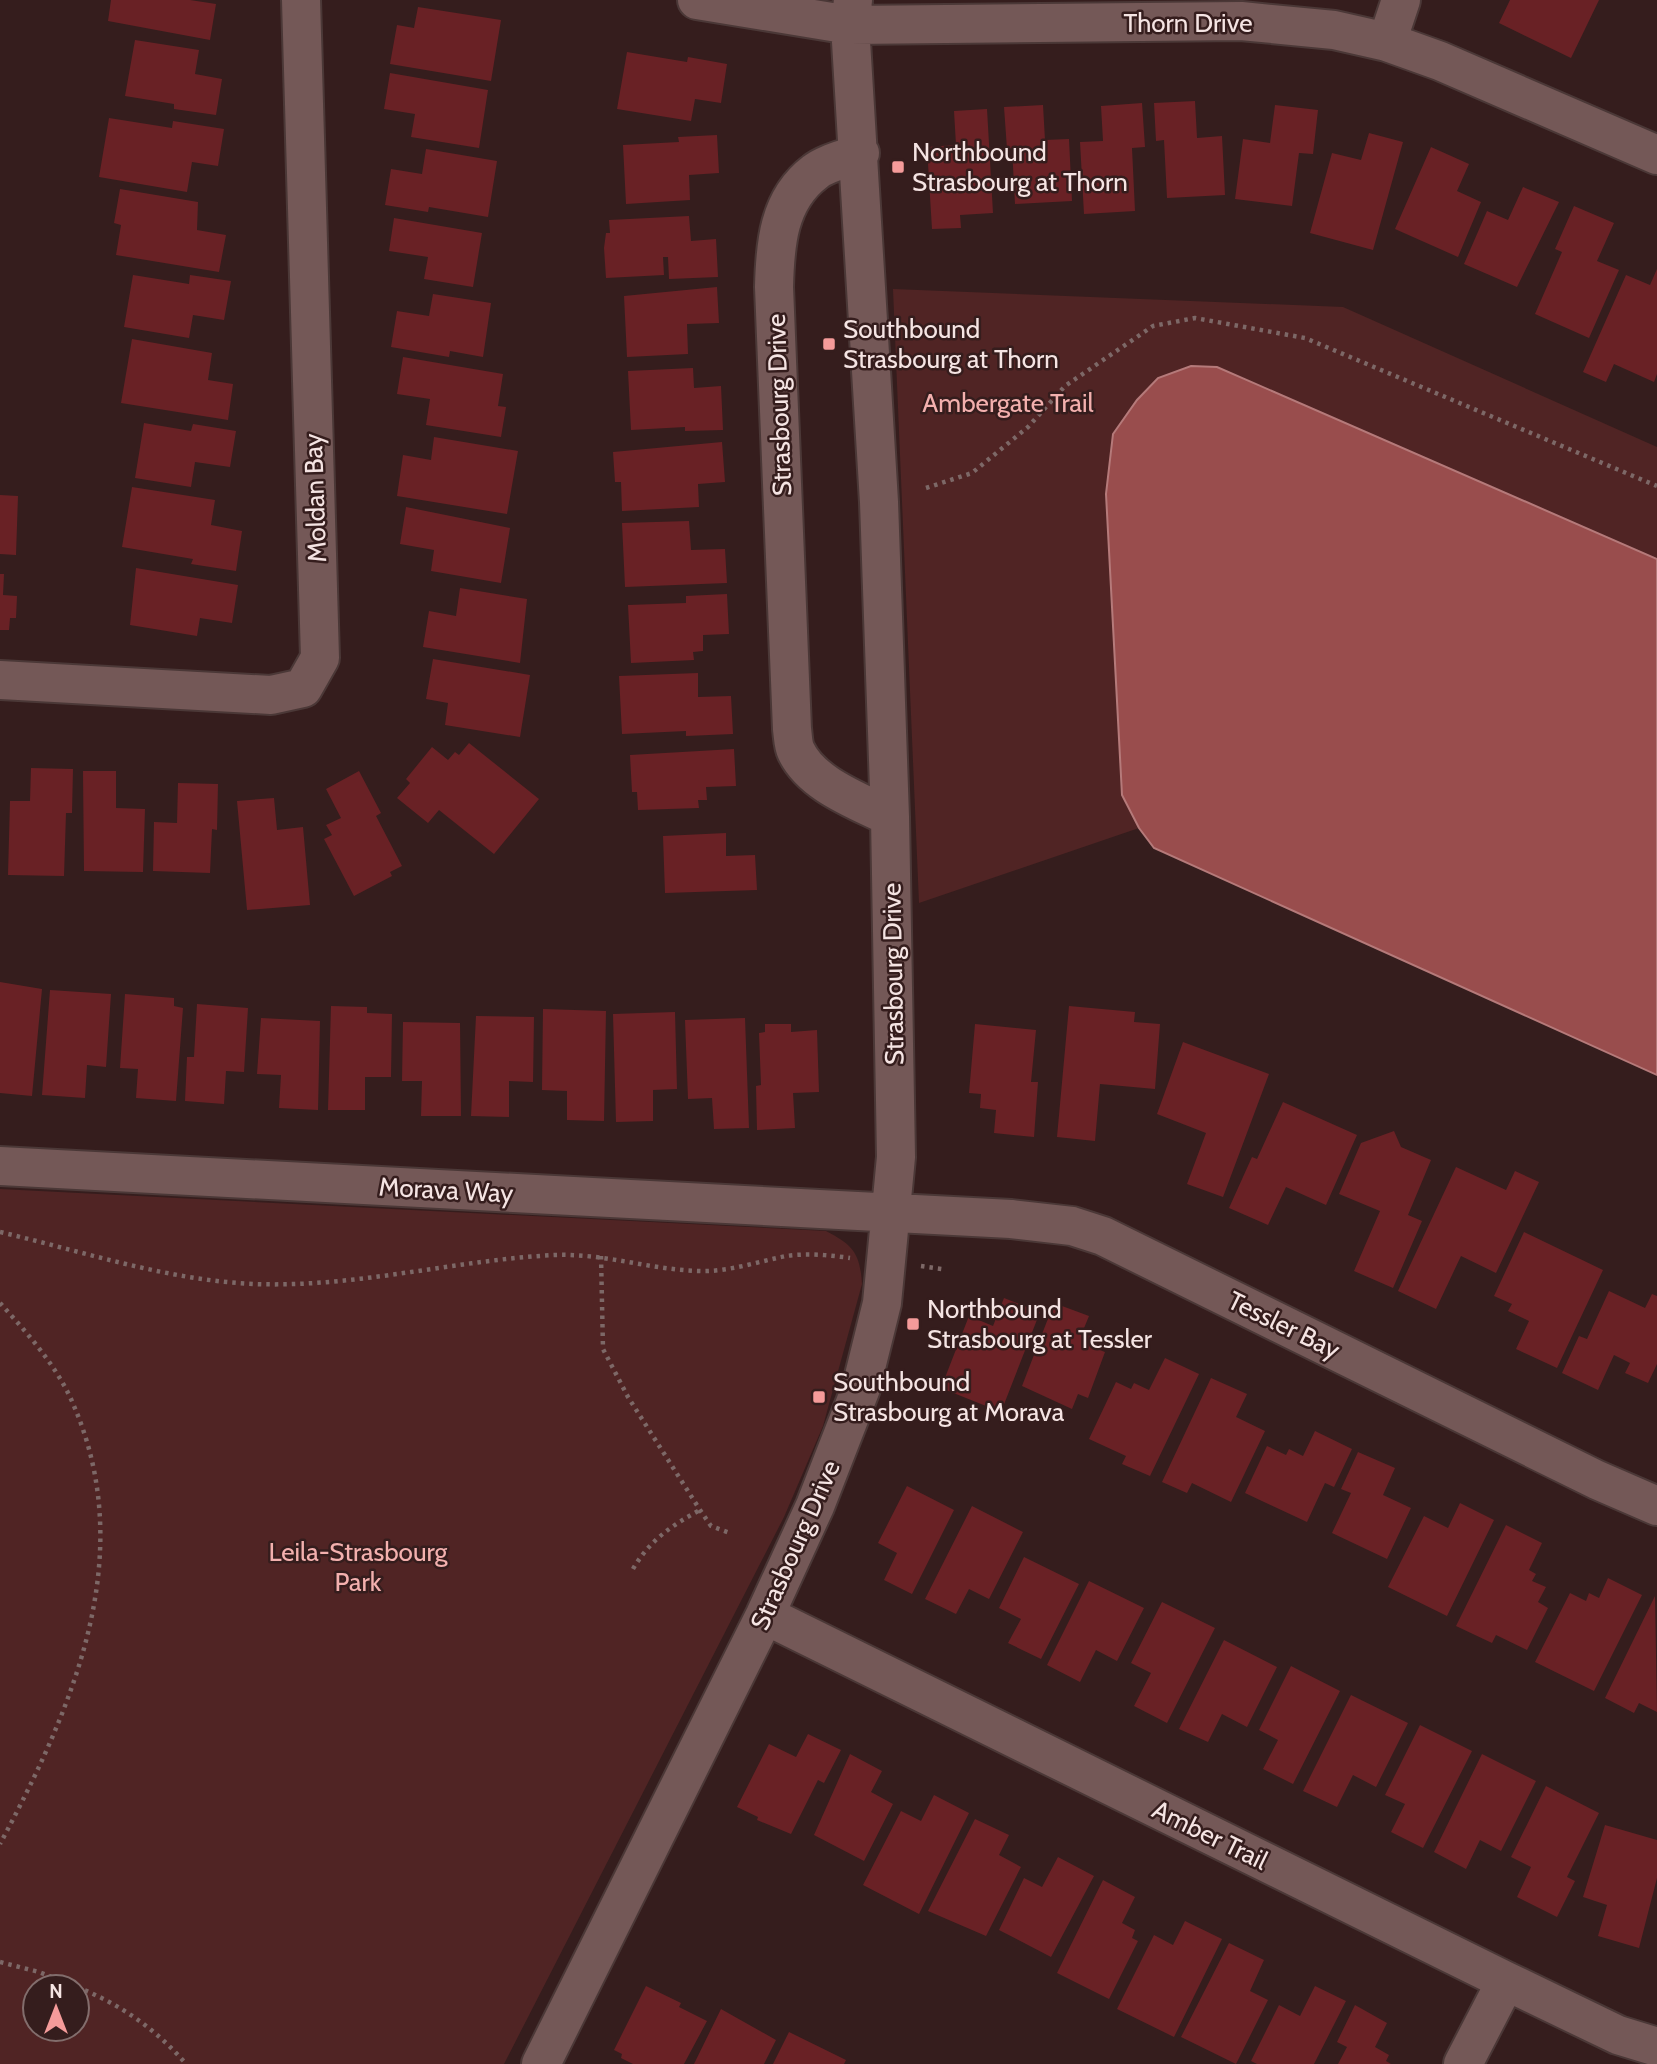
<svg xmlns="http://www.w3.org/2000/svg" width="1657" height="2064" font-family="Cabin,sans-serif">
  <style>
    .green { fill: #502424; fill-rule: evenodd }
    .water { fill: #994d4d; stroke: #b57a7a; stroke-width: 2 }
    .building { fill: #692125 }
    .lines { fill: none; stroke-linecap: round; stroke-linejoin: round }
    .minor-casing { stroke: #4b3837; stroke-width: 42 }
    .path { stroke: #7d6867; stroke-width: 4.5; stroke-dasharray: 3.5 5; stroke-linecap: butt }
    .minor { stroke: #745857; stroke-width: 38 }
    .poi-dot { fill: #f59b9a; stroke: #351d1d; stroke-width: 2.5 }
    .labels { text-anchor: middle; stroke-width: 5; stroke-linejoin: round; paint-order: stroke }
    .street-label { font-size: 26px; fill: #f5e4e3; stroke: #351d1d }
    .poi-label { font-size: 26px; fill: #f5e4e3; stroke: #351d1d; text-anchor: start }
    .park-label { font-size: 26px; fill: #f3b0ae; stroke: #351d1d }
  </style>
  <rect width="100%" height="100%" fill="#351d1d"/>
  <path class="green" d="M893 289 1343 307 1657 447V559L1217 367 1122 795 1139 828 919 903Z
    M0 1189 826 1231C853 1245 860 1253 862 1284L823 1426 784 1517 504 2064H0ZM77 1987V2029H35V1987Z"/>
  <path class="water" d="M1191 366 1217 367 1657 559V1075L1154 848 1139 828 1122 795 1106 494 1113 434 1137 400 1158 378Z"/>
  <path class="building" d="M111 0H190L216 4 210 40 108 21Z
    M1510 0H1599L1571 58 1499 23Z
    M418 7 501 20 491 81 390 64 397 25 414 28Z
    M135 40 199 50 195 74 222 79 216 115 174 109V104L125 96Z
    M627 52 687 62 688 57 727 64 721 103 695 99 691 121 617 109Z
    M390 73 488 90 479 148 411 137 415 114 384 109Z
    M1195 101 1197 138 1222 136 1225 195 1167 198 1164 140 1156 141 1154 103Z
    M1142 103 1145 147 1132 148 1135 211 1084 214 1080 142 1103 141 1101 106Z
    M1043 105 1045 140 1069 139 1072 201 1015 204 1012 148 1007 149 1004 107Z
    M1275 105 1318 110 1313 154 1299 153 1292 206 1235 199 1243 139 1270 143Z
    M987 109 993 213 960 215 961 228 932 229 927 147 956 145 954 111Z
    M109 118 172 128 173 121 224 129 218 166 192 162 187 192 99 177Z
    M1369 133 1403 142 1373 250 1310 233 1332 153 1361 160Z
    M717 135 719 173 689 175 690 200 626 204 623 145 679 142 678 137Z
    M1431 147 1469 164 1457 191 1481 202 1458 257 1395 229Z
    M426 149 497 161 488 217 429 207 428 212 385 205 391 169 422 174Z
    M1523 187 1559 202 1517 287 1464 264 1487 211 1508 220Z
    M120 189 198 202 197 230 226 235 219 272 116 255 121 225 114 223Z
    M1574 206 1614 223 1597 261 1619 270 1589 338 1535 314 1562 252 1555 249Z
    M689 216 691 241 716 239 718 277 669 279 668 257H663L664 275 606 278 604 248 606 233H610L609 220Z
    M394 218 482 233 473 287 424 279 428 257 389 251Z
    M1657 269V374L1654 382 1614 364 1606 382 1583 372 1626 275 1650 285Z
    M133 275 189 284 190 275 231 281 224 320 193 315 189 338 124 327Z
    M717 287 719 323 687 324 688 354 627 357 624 296Z
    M433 294 491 303 483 357 450 351 449 357 391 347 397 311 429 316Z
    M132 339 212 353 208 380 233 384 228 420 121 403Z
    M403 357 503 374 498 406 506 407 501 437 426 425 430 399 397 394Z
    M693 368 694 388 721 386 723 430 685 431V427L631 430 628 371Z
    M144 423 191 431 193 424 236 431 230 467 195 462 191 487 135 478Z
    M434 437 518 451 507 514 397 496 403 455 431 460Z
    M722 442 725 482 698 484 699 507 622 511 621 482H615L613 452Z
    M132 487 215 500 211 525 242 531 236 571 191 564 193 559 122 547Z
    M0 495 18 496 16 555 0 554Z
    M406 507 510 528 501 583 431 571 434 550 400 544Z
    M689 521 691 550 725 549 727 583 625 587 622 523Z
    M136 568 238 585 232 623 200 618 197 636 130 625Z
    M0 574H4L3 595 17 596 16 618H10L9 630H0Z
    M460 588 527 599 520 663 423 647 429 611 456 616Z
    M727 594 729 634 703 635V651L693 652 694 660 631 663 628 605 686 603V596Z
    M433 659 530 675 520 737 445 725 448 703 426 699Z
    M698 673V697L731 696 733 734 686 736V731L622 734 619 676Z
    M469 743 539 799 494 854 439 810 428 823 397 798 410 783 406 779 432 747 448 760 455 752 459 755Z
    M734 749 736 786 706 787 707 800H698L699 808 638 810 637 792H632L630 755Z
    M31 768 73 769 72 813H66L64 876 8 875 10 801H30Z
    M83 771H116V808L145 809 143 872 84 871Z
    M359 771 381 813 376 816 402 866 390 872 392 876 354 896 324 839 332 835 326 825 341 818 326 789Z
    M178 783 218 784 217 830 212 829 210 873 153 871 154 822 177 823Z
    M274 798 277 830 303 827 310 905 247 910 237 801Z
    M726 833V856L755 855 757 890 665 893 663 836Z
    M0 982 42 989 32 1096 0 1093Z
    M50 990 111 994 106 1067 87 1065 85 1098 42 1095Z
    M125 994 174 998V1006L183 1008 176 1101 136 1098 138 1069 120 1068Z
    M197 1004 248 1008 244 1072 226 1071 224 1104 185 1101 187 1057H194Z
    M331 1006 367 1007V1013L392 1014 391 1077H365V1110H328Z
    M1069 1006 1135 1012 1134 1022 1160 1024 1155 1089 1100 1084 1095 1141 1057 1137Z
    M543 1009 606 1011 604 1121 567 1120V1091L542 1090Z
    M675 1012 677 1089 653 1090V1121L616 1122 613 1014Z
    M476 1016 534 1017 533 1082 509 1081V1117L471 1116Z
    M261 1018 320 1021 318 1110 279 1108 281 1075 257 1074Z
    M745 1018 749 1128 714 1129 712 1098 688 1099 685 1020Z
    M403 1022 460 1023 461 1116H421L422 1081H402Z
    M765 1024H791V1032L817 1030 819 1092 793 1093 795 1128 757 1130 756 1086 761 1085 759 1033 765 1032Z
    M975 1024 1036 1030 1031 1082H1038L1034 1137 994 1133 996 1110 980 1108 981 1094 969 1093Z
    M1183 1042 1269 1074 1223 1197 1187 1184 1206 1133 1157 1114Z
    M1283 1102 1357 1135 1326 1205 1286 1187 1268 1225 1229 1208 1252 1157 1257 1159Z
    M1394 1131 1401 1147 1431 1160 1408 1215 1422 1221 1393 1288 1354 1271 1380 1211 1339 1194 1361 1143Z
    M1456 1167 1506 1190 1515 1171 1539 1182 1496 1273 1461 1256 1436 1309 1398 1291Z
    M1524 1232 1603 1270 1557 1368 1516 1349 1529 1321 1508 1311 1512 1304 1494 1296Z
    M1609 1291 1645 1308 1652 1294 1657 1296V1364L1648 1383 1625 1373 1630 1363 1614 1355 1598 1390 1562 1373 1579 1336 1587 1339Z
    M1004 1298 1040 1312 1001 1412 941 1388 969 1316 993 1326Z
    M1054 1303 1089 1316 1082 1333 1093 1337 1089 1346 1105 1352 1088 1398 1078 1394 1072 1409 1022 1386Z
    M1165 1358 1199 1374 1150 1476 1122 1464 1126 1456 1089 1439 1116 1382 1131 1389 1134 1383 1149 1390Z
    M1211 1378 1247 1394 1236 1417 1265 1431 1231 1502 1192 1483 1187 1493 1162 1482Z
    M1315 1431 1352 1449 1334 1487 1325 1483 1307 1522 1245 1493 1267 1446 1286 1455 1289 1449 1303 1456Z
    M1358 1452 1395 1468 1383 1495 1411 1508 1387 1559 1332 1533 1351 1493 1341 1489Z
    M907 1486 954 1510 912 1594 884 1580 897 1553 878 1543Z
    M1460 1503 1494 1520 1447 1616 1388 1587 1424 1516 1448 1528Z
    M972 1506 1023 1532 989 1599 969 1589 956 1614 925 1599Z
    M1506 1525 1542 1543 1529 1570 1536 1574 1532 1581 1546 1587 1538 1602 1548 1608 1527 1650 1496 1635 1492 1643 1456 1626Z
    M1024 1557 1079 1584 1041 1659 1008 1643 1021 1619 999 1608Z
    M1608 1578 1642 1595 1594 1691 1535 1662 1570 1593 1586 1601 1589 1593 1599 1598Z
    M1089 1581 1144 1608 1117 1661 1096 1650 1080 1682 1047 1665Z
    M1655 1596 1657 1712 1639 1703 1634 1713 1605 1698Z
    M1162 1602 1215 1628 1167 1723 1134 1706 1151 1673 1131 1663Z
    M1224 1640 1277 1667 1247 1727 1222 1714 1208 1742 1179 1729Z
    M1291 1666 1340 1691 1293 1784 1263 1769 1278 1740 1259 1730Z
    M1351 1695 1408 1723 1376 1787 1353 1775 1337 1807 1303 1791Z
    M1420 1725 1472 1751 1423 1848 1391 1832 1405 1804 1385 1795Z
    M808 1734 841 1750 824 1783 818 1780 791 1834 757 1820 758 1817 737 1807 769 1744 796 1757Z
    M850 1754 882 1771 871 1792 893 1804 864 1861 814 1835Z
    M1482 1754 1536 1781 1501 1851 1480 1840 1466 1869 1434 1852Z
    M1546 1786 1599 1813 1567 1877 1575 1881 1557 1917 1517 1897 1531 1867 1511 1857Z
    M934 1795 969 1813 919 1914 863 1885 901 1811 921 1821Z
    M975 1819 1009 1835 999 1855 1021 1867 986 1936 928 1911Z
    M1605 1825 1657 1840V1878L1639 1948 1598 1936 1607 1905 1583 1897Z
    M1058 1857 1094 1876 1051 1957 999 1930 1024 1878 1042 1887Z
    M1103 1880 1135 1897 1122 1923 1135 1930 1132 1938 1138 1941 1109 1999 1057 1973Z
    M1185 1921 1222 1939 1174 2037 1117 2009 1154 1935 1173 1945Z
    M1229 1943 1264 1960 1250 1991 1268 2000 1236 2064 1181 2037Z
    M646 1986 681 2003 679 2007 707 2021 684 2064H633L621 2058 622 2054 614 2050Z
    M1315 1986 1346 2001 1314 2064H1257L1251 2061 1279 2005 1300 2016Z
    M1355 2005 1387 2023 1375 2047 1389 2055 1386 2061 1391 2064H1338L1347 2047 1337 2042Z
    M721 2009 776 2040 764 2064H694Z
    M789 2032 846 2060 844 2064H773Z"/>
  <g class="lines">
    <g class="minor-casing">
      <path id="minor" d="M697 0 850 25 1241 21 1334 30 1387 42 1440 61 1657 155
        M1387 42 1401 0
        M860 153C846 159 826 163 815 172 778 200 775 245 774 287L792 729C793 736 793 745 796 751 812 785 859 801 890 817
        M0 680 271 695 303 688 320 658 301 0
        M0 1166 1011 1219 1072 1226 1103 1236 1597 1480 1657 1506
        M765 1615 1506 1981 1618 2035 1657 2047
        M541 2064 765 1615 815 1506 861 1388 882 1303 896 1157 890 817 879 502 850 25 853 0
        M1463 2064 1506 1981"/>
    </g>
    <path class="path" d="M926 488 972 473 1028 427 1065 386 1153 326 1195 318 1305 338 1657 486
      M0 1232C85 1252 166 1280 254 1284 356 1288 454 1260 555 1255 607 1253 657 1272 708 1271 734 1270 761 1261 786 1256 807 1253 829 1255 850 1258
      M601 1256 603 1349 628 1397 700 1510 711 1526 730 1533
      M921 1266 942 1269
      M0 1303C28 1334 58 1367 74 1406 139 1558 72 1709 0 1844
      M633 1569C649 1541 672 1525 700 1510
      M0 1962 39 1972 77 1987
      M77 1987C120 2004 156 2029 186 2064"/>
    <use href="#minor" class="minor"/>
  </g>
  <g class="poi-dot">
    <rect x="891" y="160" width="14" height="14" rx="3.5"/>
    <rect x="822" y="337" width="14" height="14" rx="3.5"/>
    <rect x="906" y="1317" width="14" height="14" rx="3.5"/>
    <rect x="812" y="1390" width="14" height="14" rx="3.5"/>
  </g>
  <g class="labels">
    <g class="street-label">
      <text x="1188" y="32">Thorn Drive</text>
      <text transform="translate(779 405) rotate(-92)" y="9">Strasbourg Drive</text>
      <text transform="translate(315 498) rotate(-92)" y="9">Moldan Bay</text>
      <text transform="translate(893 974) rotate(-91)" y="9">Strasbourg Drive</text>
      <text transform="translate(446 1190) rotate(3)" y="9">Morava Way</text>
      <text transform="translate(1284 1325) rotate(26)" y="9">Tessler Bay</text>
      <text transform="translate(795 1545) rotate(-66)" y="9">Strasbourg Drive</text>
      <text transform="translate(1210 1835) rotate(26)" y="9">Amber Trail</text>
    </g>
    <g class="poi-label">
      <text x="912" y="161">Northbound<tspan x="912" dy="30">Strasbourg at Thorn</tspan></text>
      <text x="843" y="338">Southbound<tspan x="843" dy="30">Strasbourg at Thorn</tspan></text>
      <text x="927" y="1318">Northbound<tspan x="927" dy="30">Strasbourg at Tessler</tspan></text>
      <text x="833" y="1391">Southbound<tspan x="833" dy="30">Strasbourg at Morava</tspan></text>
    </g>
    <g class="park-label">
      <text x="1008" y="412">Ambergate Trail</text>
      <text x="358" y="1561">Leila-Strasbourg<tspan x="358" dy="30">Park</tspan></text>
    </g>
  </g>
  <g transform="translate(56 2008)"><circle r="33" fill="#351d1d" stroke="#826d6c" stroke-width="2"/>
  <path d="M0-5L12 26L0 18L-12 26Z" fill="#f59b9a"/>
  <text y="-10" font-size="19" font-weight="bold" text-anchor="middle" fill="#f5e4e3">N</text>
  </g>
</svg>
